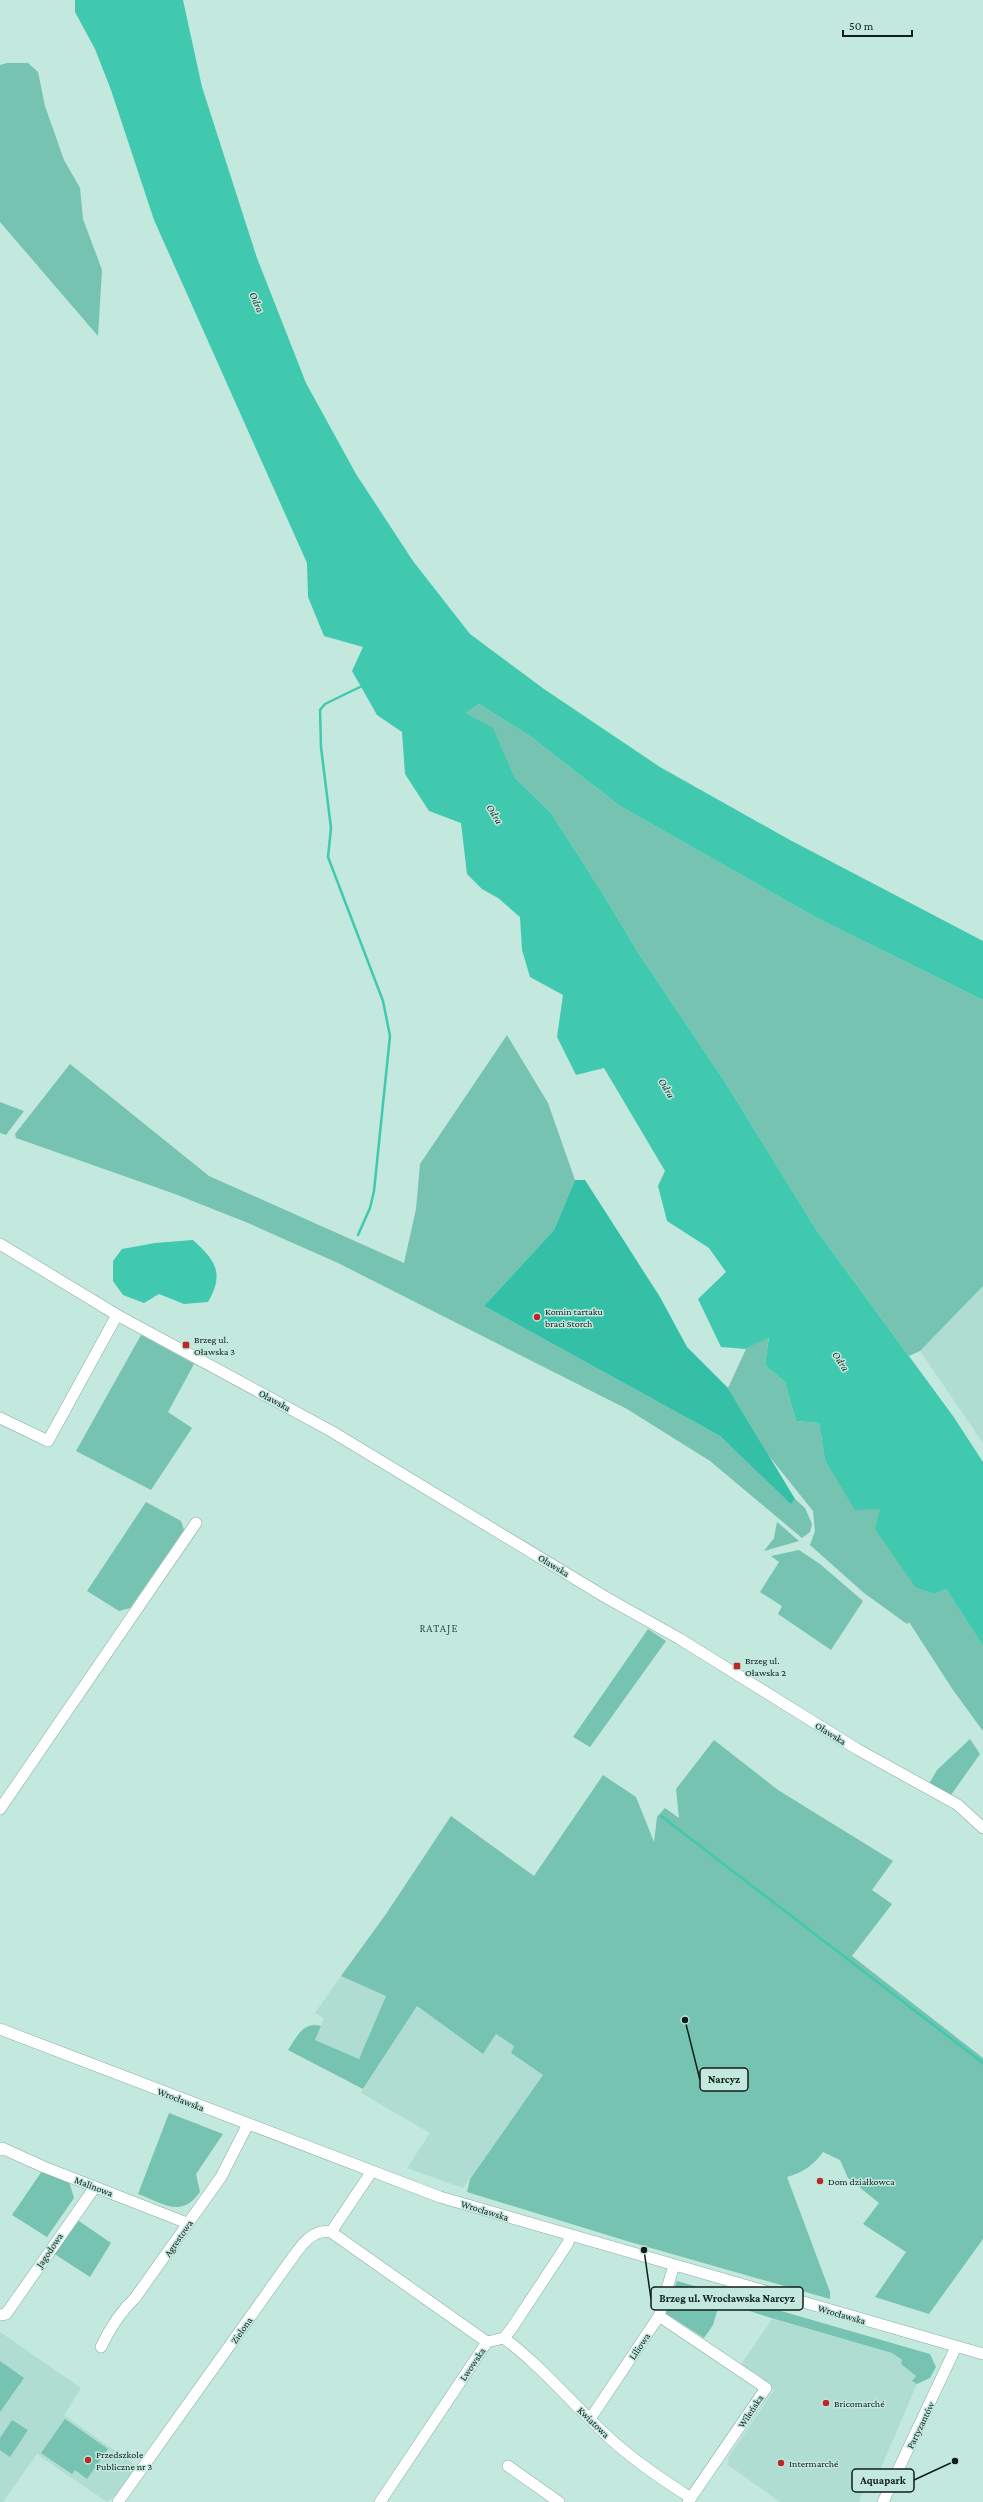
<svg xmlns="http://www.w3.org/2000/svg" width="983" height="2502" font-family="'Crimson Pro',serif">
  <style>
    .built { fill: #afddd1 }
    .green { fill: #76c3b1 }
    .forest { fill: #34c0a7 }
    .water { fill: #41c9af }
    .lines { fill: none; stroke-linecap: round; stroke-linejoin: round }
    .stream { stroke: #41c9af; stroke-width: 2.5 }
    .minor-casing { stroke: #88aba2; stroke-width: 12 }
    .minor { stroke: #fff; stroke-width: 11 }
    .poi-dot { fill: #b92a26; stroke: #c3e8de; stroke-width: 1.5 }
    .labels { text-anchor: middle; stroke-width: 3; stroke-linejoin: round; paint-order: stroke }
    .poi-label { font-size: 10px; fill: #101e1b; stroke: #c3e8de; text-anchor: start }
    .street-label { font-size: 10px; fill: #101e1b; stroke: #c3e8de }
    .water-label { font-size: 11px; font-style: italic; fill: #19302b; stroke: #c3e8de }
    .neighbourhood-label { font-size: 11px; letter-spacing: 1px; fill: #31514a; stroke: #c3e8de }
    .leader { fill: none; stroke: #101e1b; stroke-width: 1.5 }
    .callout-dot { fill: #101e1b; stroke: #c3e8de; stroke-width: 1.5 }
    .callout { fill: #c3e8de; stroke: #101e1b; stroke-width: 1.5 }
    .callout-label { font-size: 11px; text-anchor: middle; font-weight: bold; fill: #101e1b }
  </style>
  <rect width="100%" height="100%" fill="#c3e8de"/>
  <path class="built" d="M983 1286V1443L920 1351Z
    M341 1976 386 1996 359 2059 315 2040 324 2018 315 2013Z
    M417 2006 483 2054 496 2034 514 2046 511 2053 543 2075 463 2188 407 2168 430 2133 361 2093Z
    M772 2319 892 2353 902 2361 901 2364 916 2376 912 2381 917 2384 877 2477 871 2475 859 2502H780L727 2464 729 2460 728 2458 774 2390 740 2366Z
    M0 2332 81 2388 64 2415 138 2467 118 2493 107 2502 37 2454 3 2502H0Z"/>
  <path class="green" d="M7 63H28L38 72 45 106 64 160 80 188 83 219 102 270 98 336 0 222V65Z
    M479 704 530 736 620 806 817 918 983 1000V1286L920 1351 909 1356 817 1231 725 1082 639 954 603 894 551 813 515 778 493 729 464 713Z
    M507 1035 548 1103 575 1180 554 1230 484 1306 720 1436 791 1503 795 1499 805 1508 812 1524 810 1532 802 1538 710 1461 627 1409 338 1263 248 1223 175 1194 16 1138 15 1134 70 1064 209 1176 404 1263 416 1209 420 1164Z
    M0 1102 24 1111 6 1135 0 1133Z
    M141 1335 194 1364 168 1412 192 1428 151 1490 76 1451Z
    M769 1336 765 1365 785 1382 796 1421 819 1423 825 1460 880 1509 916 1588 934 1594 946 1589 983 1646V1731L953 1690 909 1622 907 1624 864 1593 810 1545 815 1531 813 1511 769 1456 728 1388 746 1349Z
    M146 1502 181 1521 184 1530 130 1608 119 1611 87 1591Z
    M777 1522 799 1541 764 1551 774 1538Z
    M799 1550 820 1564 863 1601 831 1650 778 1614 782 1606 760 1592 779 1562 771 1556Z
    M648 1629 666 1641 590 1747 573 1737Z
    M970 1739 980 1754 951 1795 929 1784 937 1770Z
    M714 1740 778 1790 893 1861 872 1890 892 1904 852 1956 983 2058V2239L929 2314 875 2297 906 2252 863 2224 879 2203 848 2178 840 2160 823 2152C814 2165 802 2173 787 2177L830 2292V2299L630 2242 467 2192 470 2179 543 2075 511 2053 514 2046 496 2034 483 2054 417 2006 363 2089 288 2050C296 2038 303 2021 321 2026L315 2040 359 2059 386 1996 341 1976 386 1914 451 1816 534 1876 603 1775 636 1797 654 1842 657 1817 665 1808 679 1818 676 1789Z
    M169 2113 223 2134 196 2174 200 2192C181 2219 163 2203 138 2194Z
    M42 2171 69 2182 74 2198 47 2237 12 2215Z
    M76 2219 111 2243 90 2277 53 2253Z
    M677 2281 930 2354 936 2367 930 2378 917 2384 912 2381 916 2376 901 2364 902 2360 892 2353 771 2318 720 2301 713 2325 704 2338 665 2313Z
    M0 2361 24 2378 0 2412Z
    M65 2419 108 2449 87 2479 75 2470 72 2474 41 2453Z
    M12 2420 28 2430 10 2457 0 2450V2438Z"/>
  <path class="forest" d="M575 1180H585L660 1297 687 1347 728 1388 795 1499 791 1504 720 1436 484 1306 554 1230Z"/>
  <path class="water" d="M75 0H183L202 87 257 258 306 383 356 474 413 561 470 634 544 689 660 767 790 840 983 941V1000L817 918 620 806 530 736 479 704 465 713 493 728 515 778 551 813 603 894 639 954 725 1082 817 1231 953 1416 983 1462V1646L946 1589 934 1594 916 1588 875 1529 880 1509 855 1510 825 1460 819 1423 796 1421 785 1382 765 1365 769 1337 746 1349 721 1347 698 1299 726 1272 709 1248 667 1221 658 1186 665 1171 604 1068 576 1075 557 1037 563 995 530 977 522 950 520 917 498 898 482 889 467 874 461 823 429 811 405 774 402 732 377 715 352 671 363 647 324 636 308 597 307 563 154 220 111 90 95 49 75 12Z
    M193 1240C215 1260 225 1273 208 1302L184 1304 159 1294 144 1303 123 1295 113 1281V1261L122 1249 155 1243Z"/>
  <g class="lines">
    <path class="stream" d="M358 1235 370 1208 374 1191 390 1036 383 1001 328 857 331 828 321 747 320 710 325 704 364 685
      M661 1816 983 2063"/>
    <g class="minor-casing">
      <path id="minor" d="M0 1244 117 1315 331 1431 607 1598 680 1639 857 1749 958 1805 983 1828
        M0 1418 48 1441 117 1315
        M0 1809 196 1523
        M0 2029 440 2197 983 2354
        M0 2150 2 2148 44 2167 187 2223
        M331 2232 372 2171
        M0 2315 6 2314 95 2187
        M659 2316 766 2388 688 2502
        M504 2338C541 2366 570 2401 603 2432 630 2458 660 2478 691 2498
        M101 2347C110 2328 120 2312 135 2298L221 2177 248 2124
        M590 2419 659 2316 674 2265
        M508 2466 559 2502
        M118 2502 285 2268C296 2254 309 2227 331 2232L487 2342
        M380 2502 487 2342 504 2338 512 2328 568 2243 570 2235
        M883 2502 956 2347"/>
    </g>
    <use href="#minor" class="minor"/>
  </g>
  <g class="poi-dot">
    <circle cx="537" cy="1317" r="4"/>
    <rect x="182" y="1341" width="8" height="8" rx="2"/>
    <rect x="733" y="1662" width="8" height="8" rx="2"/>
    <circle cx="820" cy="2181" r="4"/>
    <circle cx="826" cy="2403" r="4"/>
    <circle cx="88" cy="2460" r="4"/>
    <circle cx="781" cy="2463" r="4"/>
  </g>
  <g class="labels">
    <g class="poi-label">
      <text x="545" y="1315">Komin tartaku<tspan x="545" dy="12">braci Storch</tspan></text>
      <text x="194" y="1343">Brzeg ul.<tspan x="194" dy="12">Oławska 3</tspan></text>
      <text x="745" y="1664">Brzeg ul.<tspan x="745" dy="12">Oławska 2</tspan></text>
      <text x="828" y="2185">Dom działkowca</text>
      <text x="834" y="2407">Bricomarché</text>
      <text x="96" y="2458">Przedszkole<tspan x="96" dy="12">Publiczne nr 3</tspan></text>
      <text x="789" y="2467">Intermarché</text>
    </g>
    <g class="street-label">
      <text transform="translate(275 1400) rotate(29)" y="4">Oławska</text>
      <text transform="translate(554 1565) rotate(31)" y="4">Oławska</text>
      <text transform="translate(831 1733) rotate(32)" y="4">Oławska</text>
      <text transform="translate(181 2099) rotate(21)" y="4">Wrocławska</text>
      <text transform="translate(94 2186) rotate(21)" y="4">Malinowa</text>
      <text transform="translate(485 2210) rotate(17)" y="4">Wrocławska</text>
      <text transform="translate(178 2238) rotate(-55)" y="4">Agrestowa</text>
      <text transform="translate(49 2250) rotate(-56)" y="4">Jagodowa</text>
      <text transform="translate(842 2314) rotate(16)" y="4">Wrocławska</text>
      <text transform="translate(241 2330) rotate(-55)" y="4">Zielona</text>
      <text transform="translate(639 2346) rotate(-56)" y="4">Liliowa</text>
      <text transform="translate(472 2364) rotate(-56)" y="4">Lwowska</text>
      <text transform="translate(750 2411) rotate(-56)" y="4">Wileńska</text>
      <text transform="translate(594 2422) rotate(44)" y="4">Kwiatowa</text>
      <text transform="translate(920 2425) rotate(-64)" y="4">Partyzantów</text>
    </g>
    <g class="water-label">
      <text transform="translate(257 302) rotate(67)" y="4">Odra</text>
      <text transform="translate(495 814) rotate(58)" y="4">Odra</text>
      <text transform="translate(667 1088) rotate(58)" y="4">Odra</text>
      <text transform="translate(841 1361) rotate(57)" y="4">Odra</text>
    </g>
    <g class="neighbourhood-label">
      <text x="439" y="1632">RATAJE</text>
    </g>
  </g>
  <path class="leader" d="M685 2020L700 2080M644 2250L651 2299M955 2461L914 2480"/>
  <g class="callout-dot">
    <circle cx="685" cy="2020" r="4"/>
    <circle cx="644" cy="2250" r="4"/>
    <circle cx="955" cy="2461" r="4"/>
  </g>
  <g class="callout">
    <rect x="700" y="2068" width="48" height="23" rx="4"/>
    <rect x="651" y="2287" width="152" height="23" rx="4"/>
    <rect x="852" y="2469" width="62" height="23" rx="4"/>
  </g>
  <g class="callout-label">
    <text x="724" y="2083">Narcyz</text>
    <text x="727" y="2302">Brzeg ul. Wrocławska Narcyz</text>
    <text x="883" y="2484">Aquapark</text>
  </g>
  <path d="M843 30v6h69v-6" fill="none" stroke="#101e1b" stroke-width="2"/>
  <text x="849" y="30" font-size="12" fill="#101e1b" stroke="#c3e8de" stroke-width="3" paint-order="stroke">50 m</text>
</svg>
